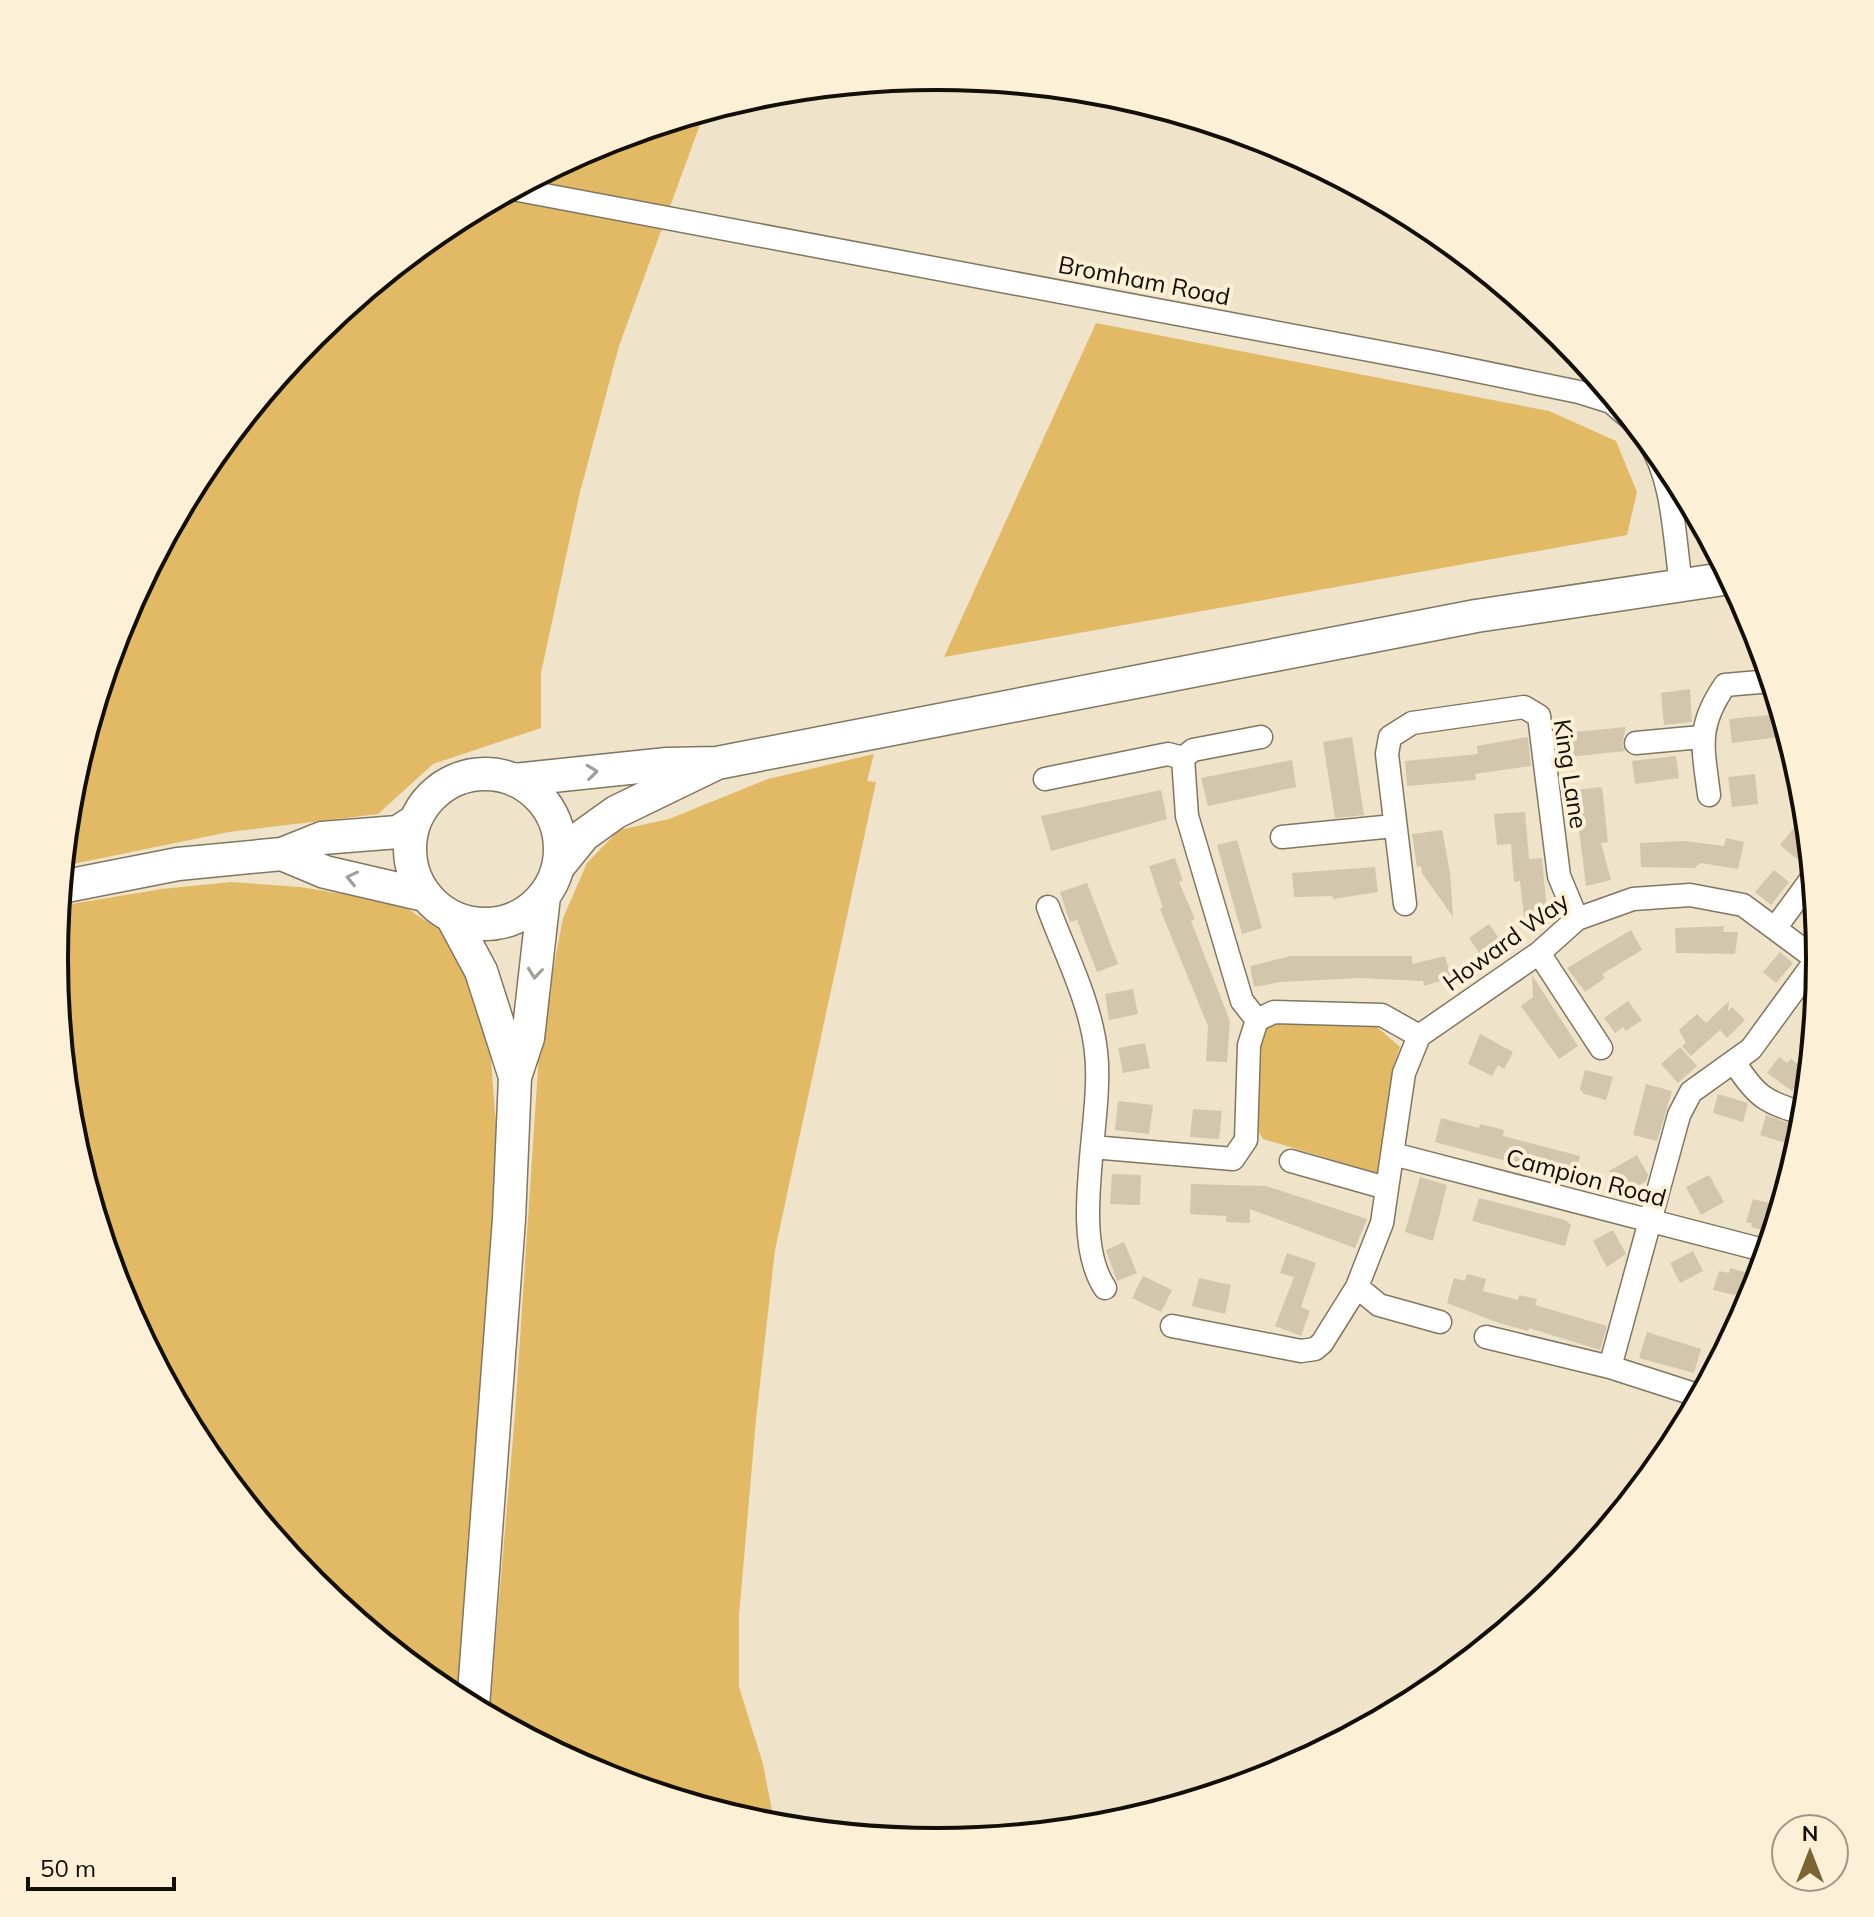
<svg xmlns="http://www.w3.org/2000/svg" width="1874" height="1917" font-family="Mulish,sans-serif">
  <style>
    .green { fill: #e2ba66 }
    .building { fill: #d2c6ad }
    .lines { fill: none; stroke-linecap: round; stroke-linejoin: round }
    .minor-casing { stroke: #817660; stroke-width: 25 }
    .highway-casing { stroke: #817660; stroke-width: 35 }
    .minor { stroke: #fff; stroke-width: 22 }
    .highway { stroke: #fff; stroke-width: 32 }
    .oneway { stroke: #a19f9c }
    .labels { text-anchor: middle; stroke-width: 8; stroke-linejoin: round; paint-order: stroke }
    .street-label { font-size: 24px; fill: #130f07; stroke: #fcf0d7 }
    .rim { fill: none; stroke: #130f07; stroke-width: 4 }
  </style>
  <rect width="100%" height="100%" fill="#efe3ca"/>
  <path class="green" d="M705 111 619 346 579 496 541 673V728L433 764 378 814 229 832 63 866 71 786 121 620 203 468 313 334 447 224 600 143Z
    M1096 323 1549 411 1616 441 1637 492 1627 535 944 657Z
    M874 754 867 781 876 782 775 1250 756 1419 739 1616V1687L763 1764 775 1826 599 1774 489 1716 515 1414 540 1038 563 918 587 863 619 830 669 819 768 779Z
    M231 882 300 887 399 903 441 931 471 981 491 1060 499 1163 461 1700 446 1692 312 1583 203 1449 121 1296 71 1130 54 958 59 906 162 889Z
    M1274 1022 1376 1026 1400 1047 1394 1065 1380 1174 1263 1139 1254 1124 1258 1036 1263 1027Z"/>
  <path class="building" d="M1690 689 1692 722 1664 725 1661 693Z
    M1781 714 1788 736 1732 743 1729 719Z
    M1626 727 1622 744 1625 751 1558 758 1555 734Z
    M1352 737 1364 815 1335 818 1323 742Z
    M1528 737 1531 766 1475 774 1476 780 1407 786 1405 761 1478 754 1477 746Z
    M1676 756 1679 778 1635 784 1632 761Z
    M1292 760 1296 787 1208 806 1201 778Z
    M1755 774 1758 804 1732 807 1728 777Z
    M1602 787 1608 842 1601 843 1611 880 1586 886 1574 790Z
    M1161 790 1167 819 1051 851 1041 816Z
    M1525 812 1529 859 1542 858 1548 922 1525 925 1520 881 1514 882 1511 844 1497 845 1494 814Z
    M1806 813 1809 846 1798 860 1780 845Z
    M1442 830 1450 872 1453 917 1422 873 1421 866 1417 867 1412 834Z
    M1726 838 1744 842 1738 869 1701 863 1694 868 1641 867 1640 843 1685 841 1724 846Z
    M1237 840 1262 928 1242 934 1217 845Z
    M1175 858 1183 881 1179 882 1195 919 1191 921 1230 1021 1227 1062 1206 1061 1208 1026 1160 909 1163 908 1149 866Z
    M1375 867 1378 892 1333 899V896L1294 897 1292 873Z
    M1774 870 1789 882 1771 905 1755 892Z
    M1087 883 1118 964 1097 972 1077 920 1070 922 1060 892Z
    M1489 924 1506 948 1492 958 1486 950 1480 954 1469 938Z
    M1724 926 1723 932H1738L1735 954 1676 953 1675 928Z
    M1631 930 1642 950 1602 974 1605 978 1585 992 1567 968Z
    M1780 952 1793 963 1776 983 1763 972Z
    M1291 956H1412V964L1445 956 1451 978 1424 986 1423 981 1358 978 1281 982 1254 987 1250 966Z
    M1532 975 1578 1046 1559 1059 1521 1006 1533 997Z
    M1133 989 1138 1014 1109 1020 1105 994Z
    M1628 1001 1642 1020 1626 1031 1623 1027 1615 1033 1604 1018Z
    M1729 1001 1728 1012 1732 1007 1745 1020 1727 1038 1720 1030 1691 1056 1682 1046 1686 1043 1679 1030 1697 1014 1706 1023Z
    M1480 1034 1513 1052 1504 1069 1498 1065 1492 1076 1468 1064Z
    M1145 1043 1150 1068 1123 1073 1118 1048Z
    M1680 1047 1697 1066 1678 1083 1661 1064Z
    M1779 1057 1787 1063 1791 1059 1807 1071 1792 1091 1767 1073Z
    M1585 1070 1613 1077 1606 1100 1584 1094 1580 1089Z
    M1646 1084 1672 1091 1657 1141 1633 1135Z
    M1718 1094 1748 1103 1743 1122 1713 1113Z
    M1118 1101 1153 1105 1149 1134 1115 1130Z
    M1193 1109 1222 1111 1219 1139 1190 1137Z
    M1766 1115 1792 1124 1786 1143 1760 1135Z
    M1441 1118 1479 1128 1480 1124 1504 1130 1503 1136 1580 1156 1574 1179 1435 1142Z
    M1637 1155 1648 1175 1646 1181 1623 1195 1609 1171Z
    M1112 1174 1141 1175 1140 1205 1110 1204Z
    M1709 1175 1724 1202 1701 1215 1686 1187Z
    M1420 1177 1447 1185 1433 1241 1405 1232Z
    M1191 1184 1266 1186 1367 1219 1355 1248 1250 1209V1223L1226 1222V1216L1190 1214Z
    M1479 1198 1565 1220 1571 1225 1565 1246 1472 1221Z
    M1753 1199 1780 1206 1772 1233 1751 1227 1752 1223 1746 1222Z
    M1613 1230 1626 1254 1607 1267 1593 1241Z
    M1124 1242 1137 1273 1117 1281 1106 1250Z
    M1693 1251 1703 1271 1680 1283 1670 1263Z
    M1287 1253 1316 1263 1301 1307 1310 1311 1301 1336 1275 1326 1294 1277 1280 1273Z
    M1730 1268 1759 1276 1752 1299 1713 1290 1719 1271 1729 1273Z
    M1467 1274 1486 1279 1483 1291 1518 1300 1519 1295 1537 1299 1535 1305 1607 1326 1600 1350 1529 1328 1528 1331 1499 1323 1447 1303 1454 1278 1465 1281Z
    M1143 1276 1172 1290 1161 1312 1132 1298Z
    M1199 1278 1231 1285 1225 1314 1192 1306Z
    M1647 1332 1701 1349 1694 1373 1639 1358Z"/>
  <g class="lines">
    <g class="minor-casing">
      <path id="minor" d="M513 189 1433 362 1579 392 1611 402 1632 420
        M1647 439C1674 478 1674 538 1681 584
        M1636 743 1701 737
        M1183 758 1187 816 1242 1001 1257 1020 1274 1012 1382 1015 1419 1036
        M1183 758 1193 750 1261 737
        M1045 779 1168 754 1183 758
        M1709 795C1703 747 1696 727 1725 685L1771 681
        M1282 837 1394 826
        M1405 904 1387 754 1390 737 1412 723 1524 707 1539 716 1559 876 1577 919
        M1048 907C1065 953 1091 1003 1096 1052 1104 1117 1068 1233 1105 1288
        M1776 927 1812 878
        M1539 953 1601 1048
        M1735 1063C1757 1098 1766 1102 1805 1114
        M1092 1147 1233 1159 1246 1140 1249 1045 1257 1020
        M1393 1154 1767 1251
        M1291 1161 1386 1188
        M1357 1287 1379 1305 1440 1322
        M1172 1326 1301 1351 1315 1349 1322 1343 1357 1287 1382 1223 1404 1073 1419 1036 1539 953 1577 919 1633 899 1690 895 1743 905 1820 962
        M1486 1337 1610 1367 1700 1396
        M1610 1367 1679 1115 1691 1092 1751 1049 1816 960"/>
    </g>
    <g class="highway-casing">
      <path id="highway" d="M410 849a75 75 0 1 1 150 0a75 75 0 1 1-150 0Z
        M514 780 667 764 717 763 1476 616 1730 578
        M282 854 325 872 424 895
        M558 867 584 835 616 812 713 765
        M61 887 178 864 282 854 322 838 398 832 415 821
        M452 917 481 971 515 1077
        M473 1707 509 1219 515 1077 528 1038 544 896"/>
    </g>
    <use href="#minor" class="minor"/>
    <use href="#highway" class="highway"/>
  </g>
  <defs><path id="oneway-chevron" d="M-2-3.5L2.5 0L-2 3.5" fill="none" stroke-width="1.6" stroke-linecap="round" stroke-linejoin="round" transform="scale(2)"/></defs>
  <g class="oneway">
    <use href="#oneway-chevron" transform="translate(592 772) rotate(-6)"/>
    <use href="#oneway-chevron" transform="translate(352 878) rotate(-167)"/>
    <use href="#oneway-chevron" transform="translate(535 973) rotate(96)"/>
  </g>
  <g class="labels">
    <g class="street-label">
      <text transform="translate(1144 281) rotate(11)" y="8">Bromham Road</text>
      <text transform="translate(1570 774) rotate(81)" y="8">King Lane</text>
      <text transform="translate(1506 942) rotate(-36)" y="8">Howard Way</text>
      <text transform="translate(1586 1178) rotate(15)" y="8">Campion Road</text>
    </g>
  </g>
  <path d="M0 0H1874V1917H0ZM68 959a869 869 0 1 1 1738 0a869 869 0 1 1-1738 0Z" fill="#fcf0d7" fill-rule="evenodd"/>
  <path class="rim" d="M68 959a869 869 0 1 1 1738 0a869 869 0 1 1-1738 0Z"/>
  <g transform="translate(1810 1853)"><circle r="38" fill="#fcf0d7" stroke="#9f9684" stroke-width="2"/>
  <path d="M0-6L14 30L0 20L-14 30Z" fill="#7b6434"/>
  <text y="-12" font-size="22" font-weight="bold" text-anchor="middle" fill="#130f07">N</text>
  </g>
  <path d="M28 1877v12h146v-12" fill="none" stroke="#130f07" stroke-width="4"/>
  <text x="40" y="1877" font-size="24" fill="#130f07" stroke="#fcf0d7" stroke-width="6" paint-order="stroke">50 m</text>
</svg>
